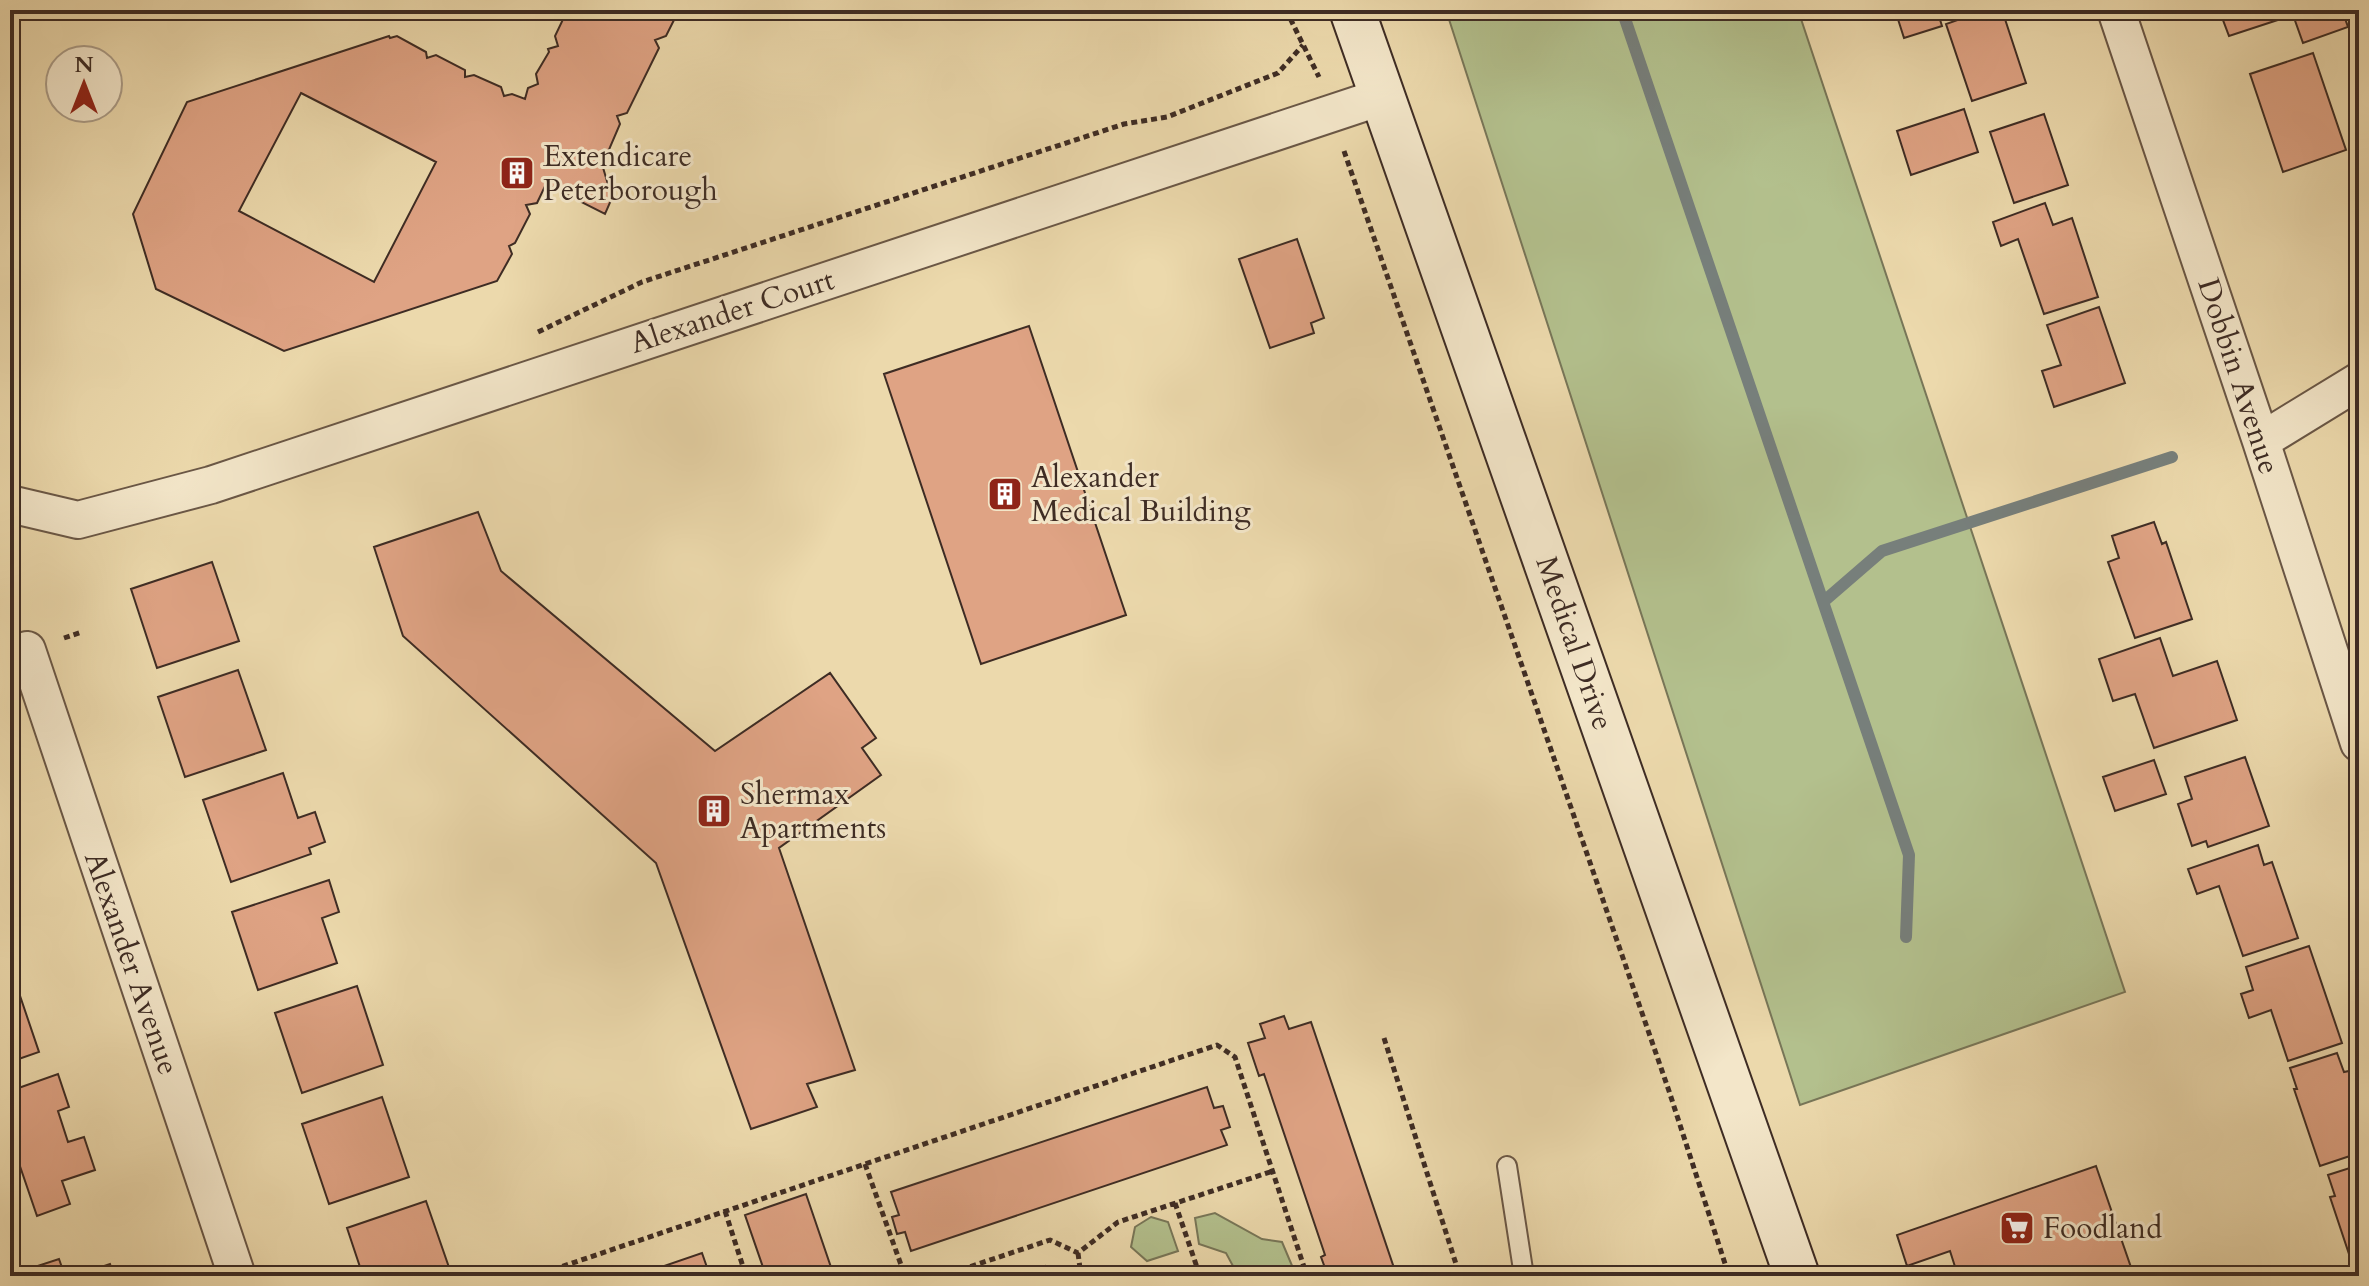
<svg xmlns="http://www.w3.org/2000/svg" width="2369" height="1286" font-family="Cardo,serif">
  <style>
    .green { fill: #b3c08d; stroke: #787658; stroke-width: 2 }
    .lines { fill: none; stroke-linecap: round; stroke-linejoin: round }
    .stream { stroke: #777f7b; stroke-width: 12 }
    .building { fill: #dfa384; stroke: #3e2c24; stroke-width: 2; fill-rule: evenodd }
    .service-casing { stroke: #6a5746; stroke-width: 22 }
    .minor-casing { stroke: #6a5746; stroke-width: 40 }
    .secondary-casing { stroke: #3e2c24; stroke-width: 48 }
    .path { stroke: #3e2c24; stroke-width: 5; stroke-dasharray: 6 4; stroke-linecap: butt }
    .service { stroke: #f3e6c9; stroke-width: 18 }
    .minor { stroke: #f3e6c9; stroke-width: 36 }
    .secondary { stroke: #f3e6c9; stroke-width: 44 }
    .labels { text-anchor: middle; stroke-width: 6; stroke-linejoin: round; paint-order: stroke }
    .poi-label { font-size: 30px; fill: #3e2c24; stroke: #f3e6c9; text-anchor: start }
    .street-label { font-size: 30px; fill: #3e2c24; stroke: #f3e6c9 }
  </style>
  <rect width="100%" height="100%" fill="#ecd9ac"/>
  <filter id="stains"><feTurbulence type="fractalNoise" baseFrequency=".0025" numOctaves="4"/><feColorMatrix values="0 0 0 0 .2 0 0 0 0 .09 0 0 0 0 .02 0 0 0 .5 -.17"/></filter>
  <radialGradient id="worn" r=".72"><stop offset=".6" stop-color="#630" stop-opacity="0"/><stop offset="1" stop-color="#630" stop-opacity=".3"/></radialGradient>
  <path class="green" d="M1446 10H1798L2125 992 1800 1105Z
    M1215 1213 1262 1239 1282 1242 1293 1268 1282 1276H1229L1233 1266 1226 1253 1199 1244 1195 1218Z
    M1151 1217 1168 1222 1178 1251 1147 1261 1131 1247 1135 1227Z"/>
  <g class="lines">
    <path class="stream" d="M1622 10 1909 855 1906 937
      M1823 602 1882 551 2172 457"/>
  </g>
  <path class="building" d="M679 10 666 36 655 40 659 48 627 113 617 116 620 124 608 152 599 154 612 198 605 214 546 184 537 203 526 205 530 214 515 243 509 246 512 254 497 281 284 351 156 289 133 214 187 102 389 36 390 38 397 36 426 52 427 58 436 55 465 70V77L474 75 501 87 504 96 512 94 525 99 528 88 538 84 536 74 549 52 548 49 558 46 555 36 567 11ZM301 93 436 162 374 282 239 211Z
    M1906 10H1937L1942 26 1904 38 1896 13Z
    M1986 10H2002L2026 83 1972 101 1946 24Z
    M2226 10H2342L2348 27 2303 43 2293 15 2229 36 2220 12Z
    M2313 53 2346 150 2283 172 2250 74Z
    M1964 109 1978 152 1911 175 1897 131Z
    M2044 114 2068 185 2014 203 1990 132Z
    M2045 203 2053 225 2072 218 2098 297 2044 314 2018 239 2001 246 1993 222Z
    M1297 239 1324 318 1311 323 1314 333 1270 348 1239 259Z
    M2099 307 2125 383 2054 407 2042 371 2061 365 2047 325Z
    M1029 326 1126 615 981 664 884 374Z
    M478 512 501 571 715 751 830 673 876 738 862 748 881 775 779 848 855 1070 807 1084 817 1107 751 1129 656 863 403 636 374 547Z
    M2154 522 2162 544 2166 542 2192 619 2135 638 2108 562 2119 558 2112 536Z
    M212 562 239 641 157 668 131 589Z
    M2160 638 2173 676 2217 661 2237 720 2154 748 2135 694 2113 701 2099 659Z
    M238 670 266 750 185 777 158 697Z
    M2245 757 2269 826 2208 847 2206 841 2192 846 2178 804 2192 799 2185 777Z
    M2154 760 2166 794 2115 811 2103 777Z
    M283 773 298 818 315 812 325 842 309 848 311 854 231 882 203 800Z
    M2258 845 2264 865 2272 862 2298 938 2243 956 2219 886 2197 894 2188 869Z
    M329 880 339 912 322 918 337 963 258 990 232 912Z
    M2309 946 2342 1043 2288 1061 2271 1010 2249 1018 2241 994 2253 990 2246 967Z
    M15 981 39 1052 10 1062V983Z
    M357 986 383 1065 302 1093 275 1013Z
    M1284 1016 1289 1029 1311 1022 1395 1271 1381 1276H1328L1321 1257 1325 1255 1264 1074 1259 1076 1248 1043 1265 1038 1260 1024Z
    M2337 1053 2344 1072 2349 1071 2359 1100V1153L2320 1166 2294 1089H2297L2290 1068Z
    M58 1074 69 1107 58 1111 68 1142 84 1137 95 1170 62 1181 70 1204 37 1216 10 1137V1091Z
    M1207 1087 1214 1108 1223 1106 1230 1127 1221 1130 1227 1145 911 1251 905 1232 897 1234 892 1217 899 1215 891 1192Z
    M382 1097 409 1177 329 1204 302 1124Z
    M2359 1165V1271L2355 1272 2330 1197 2335 1196 2328 1175Z
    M2096 1166 2134 1276H1958L1950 1251 1907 1266 1897 1235Z
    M806 1194 834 1276H766L745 1215Z
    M426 1201 452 1276H363L347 1228Z
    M702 1253 710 1276H635Z
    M59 1259 65 1276H10V1275Z
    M110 1264 114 1276H74Z
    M1045 1266 1049 1276H1014Z"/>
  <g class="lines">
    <g class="service-casing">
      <path id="service" d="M1507 1166 1524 1276"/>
    </g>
    <g class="minor-casing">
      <path id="minor" d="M2116 10 2261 441 2359 743
        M2261 441 2359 381
        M10 504 78 520 211 485 1384 96
        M27 650 237 1276"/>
    </g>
    <g class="secondary-casing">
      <path id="secondary" d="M1352 10 1797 1276"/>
    </g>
    <path class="path" d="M1286 10 1319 77
      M1344 151 1669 1091 1729 1276
      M538 332 642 282 1124 124 1167 117 1278 73 1303 45
      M64 638 82 632
      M1384 1038 1456 1264 1457 1276
      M865 1164 905 1276
      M1175 1203 1200 1276
      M725 1211 746 1276
      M1078 1253 1081 1276
      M534 1276 1217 1045 1235 1057 1307 1276
      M942 1276 1050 1240 1078 1253 1118 1222 1273 1171"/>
    <use href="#service" class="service"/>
    <use href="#minor" class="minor"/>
    <use href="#secondary" class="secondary"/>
  </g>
  <defs>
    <g id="building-square" transform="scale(1.8)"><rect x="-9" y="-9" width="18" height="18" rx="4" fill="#8f2418" stroke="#f3e6c9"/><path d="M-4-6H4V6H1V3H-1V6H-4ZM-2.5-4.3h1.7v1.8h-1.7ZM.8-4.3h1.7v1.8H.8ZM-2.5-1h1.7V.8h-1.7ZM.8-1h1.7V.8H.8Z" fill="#fff"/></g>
    <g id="supermarket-square" transform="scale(1.8)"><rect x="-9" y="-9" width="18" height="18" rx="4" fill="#8f2418" stroke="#f3e6c9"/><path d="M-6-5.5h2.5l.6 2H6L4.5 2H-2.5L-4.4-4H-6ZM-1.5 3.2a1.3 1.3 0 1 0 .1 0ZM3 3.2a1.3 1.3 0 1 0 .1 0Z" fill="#fff"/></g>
  </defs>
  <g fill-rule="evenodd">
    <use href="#building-square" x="517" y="173"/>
    <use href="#building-square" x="1005" y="494"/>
    <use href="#building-square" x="714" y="811"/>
    <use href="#supermarket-square" x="2017" y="1228"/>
  </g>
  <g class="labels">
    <g class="poi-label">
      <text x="543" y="166">Extendicare<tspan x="543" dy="34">Peterborough</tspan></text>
      <text x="1031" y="487">Alexander<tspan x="1031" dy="34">Medical Building</tspan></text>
      <text x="740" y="804">Shermax<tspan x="740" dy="34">Apartments</tspan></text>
      <text x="2043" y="1238">Foodland</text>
    </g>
    <g class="street-label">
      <text transform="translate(732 311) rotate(-18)" y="10">Alexander Court</text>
      <text transform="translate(2239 376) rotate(72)" y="10">Dobbin Avenue</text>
      <text transform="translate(1575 643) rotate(71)" y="10">Medical Drive</text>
      <text transform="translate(132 963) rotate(71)" y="10">Alexander Avenue</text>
    </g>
  </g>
  <rect width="2369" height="1286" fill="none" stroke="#ecd9ac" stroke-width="40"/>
  <rect x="12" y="12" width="2345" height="1262" fill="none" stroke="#3e2c24" stroke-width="4"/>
  <rect x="20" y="20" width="2329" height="1246" fill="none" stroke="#3e2c24" stroke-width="2"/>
  <g transform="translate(84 84)"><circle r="38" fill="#f3e6c9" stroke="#ab9c87" stroke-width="2"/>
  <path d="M0-6L14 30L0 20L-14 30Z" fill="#8f2418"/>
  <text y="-12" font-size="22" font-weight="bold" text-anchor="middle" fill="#3e2c24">N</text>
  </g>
  <rect width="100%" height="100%" filter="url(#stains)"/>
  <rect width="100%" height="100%" fill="url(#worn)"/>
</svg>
